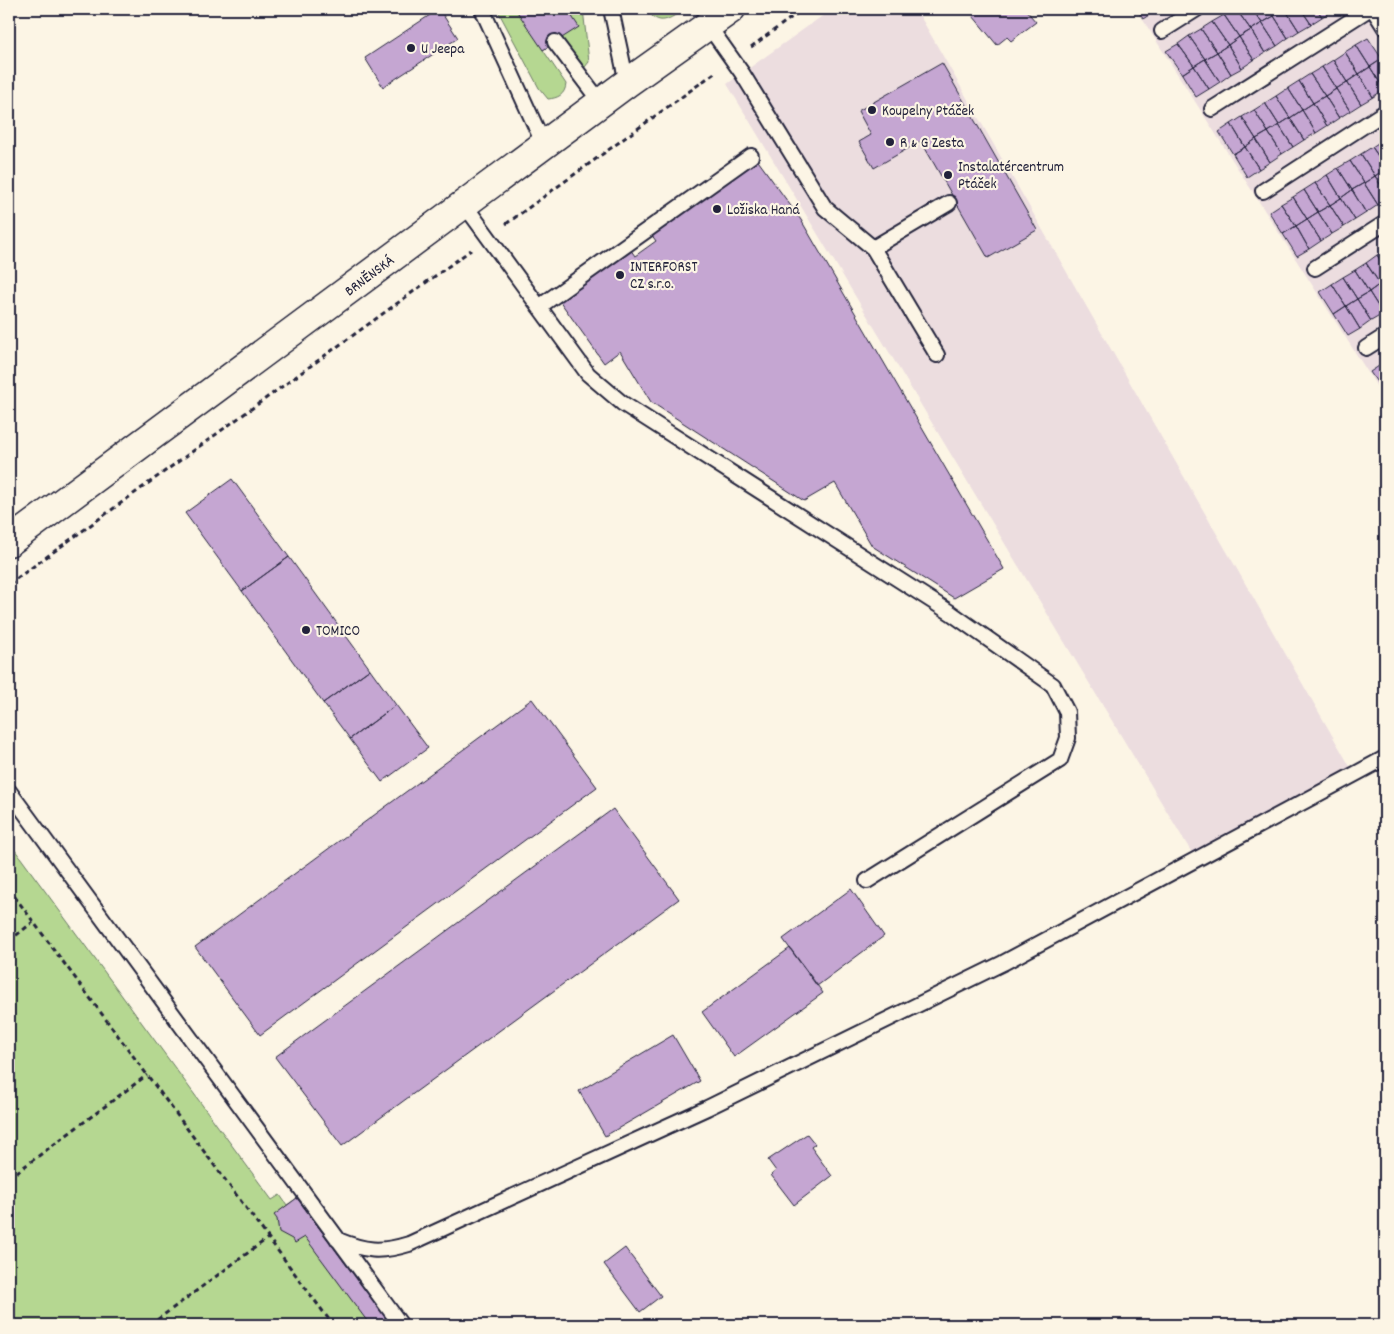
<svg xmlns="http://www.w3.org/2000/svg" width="1394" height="1334" font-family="Dekko,sans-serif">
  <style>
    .built { fill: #ecdddf }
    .green { fill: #b5d791; stroke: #6c7c66 }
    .building { fill: #c5a6d2; stroke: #22223b }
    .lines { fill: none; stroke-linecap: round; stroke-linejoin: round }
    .lane-casing { stroke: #22223b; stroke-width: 18 }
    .secondary-casing { stroke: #22223b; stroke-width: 31 }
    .path { stroke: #22223b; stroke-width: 3; stroke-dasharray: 5 4; stroke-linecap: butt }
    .lane { stroke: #fcf5e5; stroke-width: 14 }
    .secondary { stroke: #fcf5e5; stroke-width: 28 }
    .poi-dot { fill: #22223b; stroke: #fcf5e5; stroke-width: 2 }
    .labels { text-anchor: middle; stroke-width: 4.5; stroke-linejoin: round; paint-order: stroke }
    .poi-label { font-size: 15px; fill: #22223b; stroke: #fcf5e5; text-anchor: start }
    .street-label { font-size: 15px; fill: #22223b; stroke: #fcf5e5 }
  </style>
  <rect width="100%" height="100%" fill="#fcf5e5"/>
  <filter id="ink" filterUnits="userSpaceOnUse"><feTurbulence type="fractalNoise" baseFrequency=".02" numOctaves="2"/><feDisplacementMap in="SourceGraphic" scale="10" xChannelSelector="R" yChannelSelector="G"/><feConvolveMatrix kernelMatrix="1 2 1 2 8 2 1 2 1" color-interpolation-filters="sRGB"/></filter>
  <g filter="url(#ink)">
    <path class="built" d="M832 9H916L1352 770 1192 853 727 84Z
      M1136 9H1385V395L1383 396Z"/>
    <path class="green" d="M497 9H515L516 10 519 9H583L589 62 585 67 581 66 562 38 543 50 566 84C565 95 558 98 548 99L539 88Z
      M646 9H684C670 19 659 28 646 9Z
      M9 842 272 1200 280 1195 287 1205 297 1198 391 1325H9Z"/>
    <path class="building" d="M439 9 458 38 383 87 365 58Z
      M519 9H544L549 15 559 9H567L579 27 543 50 516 10Z
      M983 9H1025L1036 22 1011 41 1007 37 997 45 973 16Z
      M1137 9H1154L1155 11 1143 19Z
      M1233 9H1236L1251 30 1239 37 1224 15Z
      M1236 9H1252L1262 23 1251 30Z
      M1252 9H1269L1274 16 1262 23Z
      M1269 9H1285L1274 16Z
      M1285 9 1299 31 1288 38 1274 16Z
      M1285 9H1301L1311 24 1299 31Z
      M1301 9H1317L1322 17 1311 24Z
      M1317 9H1333V10L1322 17Z
      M1224 15 1239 37 1228 45 1212 22Z
      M1274 16 1288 38 1277 46 1262 23Z
      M1212 22 1228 45 1217 52 1201 29Z
      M1262 23 1277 46 1265 53 1251 30Z
      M1201 29 1217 52 1205 59 1189 36Z
      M1251 30 1265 53 1254 60 1239 37Z
      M1189 36 1205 59 1194 66 1178 44Z
      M1239 37 1254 60 1242 68 1228 45Z
      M1368 38 1382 59 1370 67 1356 45Z
      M1178 44 1194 66 1182 74 1166 51Z
      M1228 45 1242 68 1231 74 1217 52Z
      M1356 45 1370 67 1359 74 1345 52Z
      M1217 52 1231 74 1220 82 1205 59Z
      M1345 52 1359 74 1347 82 1333 60Z
      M1205 59 1220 82 1209 89 1194 66Z
      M1382 59 1385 64 1384 89 1370 67Z
      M1333 60 1347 82 1336 89 1322 67Z
      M942 63 1037 230 988 258 921 141 874 168 859 142 871 135 858 111Z
      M1194 66 1209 89 1196 97 1182 74Z
      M1322 67 1336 89 1325 96 1310 74Z
      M1370 67 1384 89 1373 97 1359 74Z
      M1310 74 1325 96 1313 103 1299 81Z
      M1359 74 1373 97 1361 104 1347 82Z
      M1299 81 1313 103 1302 110 1288 88Z
      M1347 82 1361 104 1350 111 1336 89Z
      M1288 88 1302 110 1290 118 1276 96Z
      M1336 89 1350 111 1339 118 1325 96Z
      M1276 96 1290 118 1279 125 1265 103Z
      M1325 96 1339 118 1327 126 1313 103Z
      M1265 103 1279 125 1268 132 1254 110Z
      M1313 103 1327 126 1316 133 1302 110Z
      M1254 110 1268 132 1256 139 1242 117Z
      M1302 110 1316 133 1304 140 1290 118Z
      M1242 117 1256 139 1245 147 1231 124Z
      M1290 118 1304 140 1293 147 1279 125Z
      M1231 124 1245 147 1233 154 1219 132Z
      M1279 125 1293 147 1282 154 1268 132Z
      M1268 132 1282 154 1270 162 1256 139Z
      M1256 139 1270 162 1259 169 1245 147Z
      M1384 139 1385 142V166L1372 147Z
      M1245 147 1259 169 1247 177 1233 154Z
      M1372 147 1385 166V169L1375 176 1361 154Z
      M1361 154 1375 176 1364 183 1350 161Z
      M756 158 801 220 1004 569 954 598 872 546 835 483 804 501 651 402 620 351 604 363 559 300 630 249 635 256 656 241 651 234Z
      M1350 161 1364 183 1352 190 1338 168Z
      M1338 168 1352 190 1341 198 1327 175Z
      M1385 169V192L1375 176Z
      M1327 175 1341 198 1330 205 1315 183Z
      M1375 176 1385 192V201L1378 205 1364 183Z
      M1315 183 1330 205 1318 212 1304 190Z
      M1364 183 1378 205 1366 213 1352 190Z
      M1304 190 1318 212 1307 219 1293 197Z
      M1352 190 1366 213 1355 220 1341 198Z
      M1293 197 1307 219 1296 226 1281 204Z
      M1341 198 1355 220 1344 227 1330 205Z
      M1281 204 1296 226 1283 234 1269 212Z
      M1330 205 1344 227 1332 234 1318 212Z
      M1318 212 1332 234 1321 241 1307 219Z
      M1307 219 1321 241 1309 249 1296 226Z
      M1296 226 1309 249 1297 256 1283 234Z
      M1385 250V267L1377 255Z
      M1377 255 1385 267V281L1380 284 1366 263Z
      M1366 263 1380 284 1369 292 1355 270Z
      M1355 270 1369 292 1357 299 1343 277Z
      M1343 277 1357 299 1346 306 1332 284Z
      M1385 281V292L1380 284Z
      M1332 284 1346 306 1334 314 1320 292Z
      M1380 284 1385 292V312L1383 314 1369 292Z
      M1369 292 1383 314 1371 321 1357 299Z
      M1357 299 1371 321 1360 329 1346 306Z
      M1346 306 1360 329 1348 336 1334 314Z
      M1382 364 1385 368V394L1370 372Z
      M232 479 289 557 242 591 185 513Z
      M289 557 370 669 323 703 242 591Z
      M370 669 396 705 350 739 323 703Z
      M532 699 597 787 260 1035 195 947Z
      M396 705 428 748 382 782 350 739Z
      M613 809 679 899 342 1146 275 1057Z
      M851 889 884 936 817 986 783 939Z
      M790 948 823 993 734 1057 702 1012Z
      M673 1035 700 1081 605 1136 579 1091Z
      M807 1134 815 1144 811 1147 832 1176 794 1205 771 1175 776 1171 768 1160Z
      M297 1198 391 1325H370L305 1237 295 1243 292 1239 279 1232 277 1219 274 1215Z
      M625 1248 661 1296 640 1312 604 1264Z"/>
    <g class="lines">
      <g class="lane-casing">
        <path id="lane" d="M482 9 544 145
          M611 9 627 83
          M1373 9 1385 28
          M708 25 742 73 825 208 873 248 949 203
          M1162 31 1197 9
          M555 42 601 103
          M1212 109 1369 9
          M1263 191 1385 112
          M464 204 588 374 622 403 951 613 1053 685 1067 712 1068 738 1060 760 867 881
          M873 248 937 355
          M1315 268 1385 223
          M539 307 751 156
          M1366 348 1385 336
          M9 791 401 1325
          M338 1240C365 1251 380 1253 409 1244L707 1108 1003 963 1385 758"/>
      </g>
      <g class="secondary-casing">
        <path id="secondary" d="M9 542 627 83 731 9"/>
      </g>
      <path class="path" d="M751 47 803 9
        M506 224 716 72
        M9 584 471 250
        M9 889 333 1325
        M9 941 33 922
        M9 1178 147 1075
        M150 1325 268 1238"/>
      <use href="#lane" class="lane"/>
      <use href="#secondary" class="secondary"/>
    </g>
  </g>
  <g class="poi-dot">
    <circle cx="411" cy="48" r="5"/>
    <circle cx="872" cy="110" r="5"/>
    <circle cx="890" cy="142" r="5"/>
    <circle cx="948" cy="175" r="5"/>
    <circle cx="717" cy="209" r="5"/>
    <circle cx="620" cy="275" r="5"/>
    <circle cx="306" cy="630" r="5"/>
  </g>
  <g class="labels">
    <g class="poi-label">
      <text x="421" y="53">U Jeepa</text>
      <text x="882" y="115">Koupelny Ptáček</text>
      <text x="900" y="147">R &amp; G Zesta</text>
      <text x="958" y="171">Instalatércentrum<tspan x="958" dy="17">Ptáček</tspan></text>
      <text x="727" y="214">Ložiska Haná</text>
      <text x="630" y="271">INTERFORST<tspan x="630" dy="17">CZ s.r.o.</tspan></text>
      <text x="316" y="635">TOMICO</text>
    </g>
    <g class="street-label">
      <text transform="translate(369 275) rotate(-37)" y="5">BRNĚNSKÁ</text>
    </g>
  </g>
  <rect width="1394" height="1334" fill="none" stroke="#fcf5e5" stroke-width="30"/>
  <rect x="15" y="15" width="1364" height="1304" fill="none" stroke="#22223b" stroke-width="2" filter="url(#ink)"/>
</svg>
